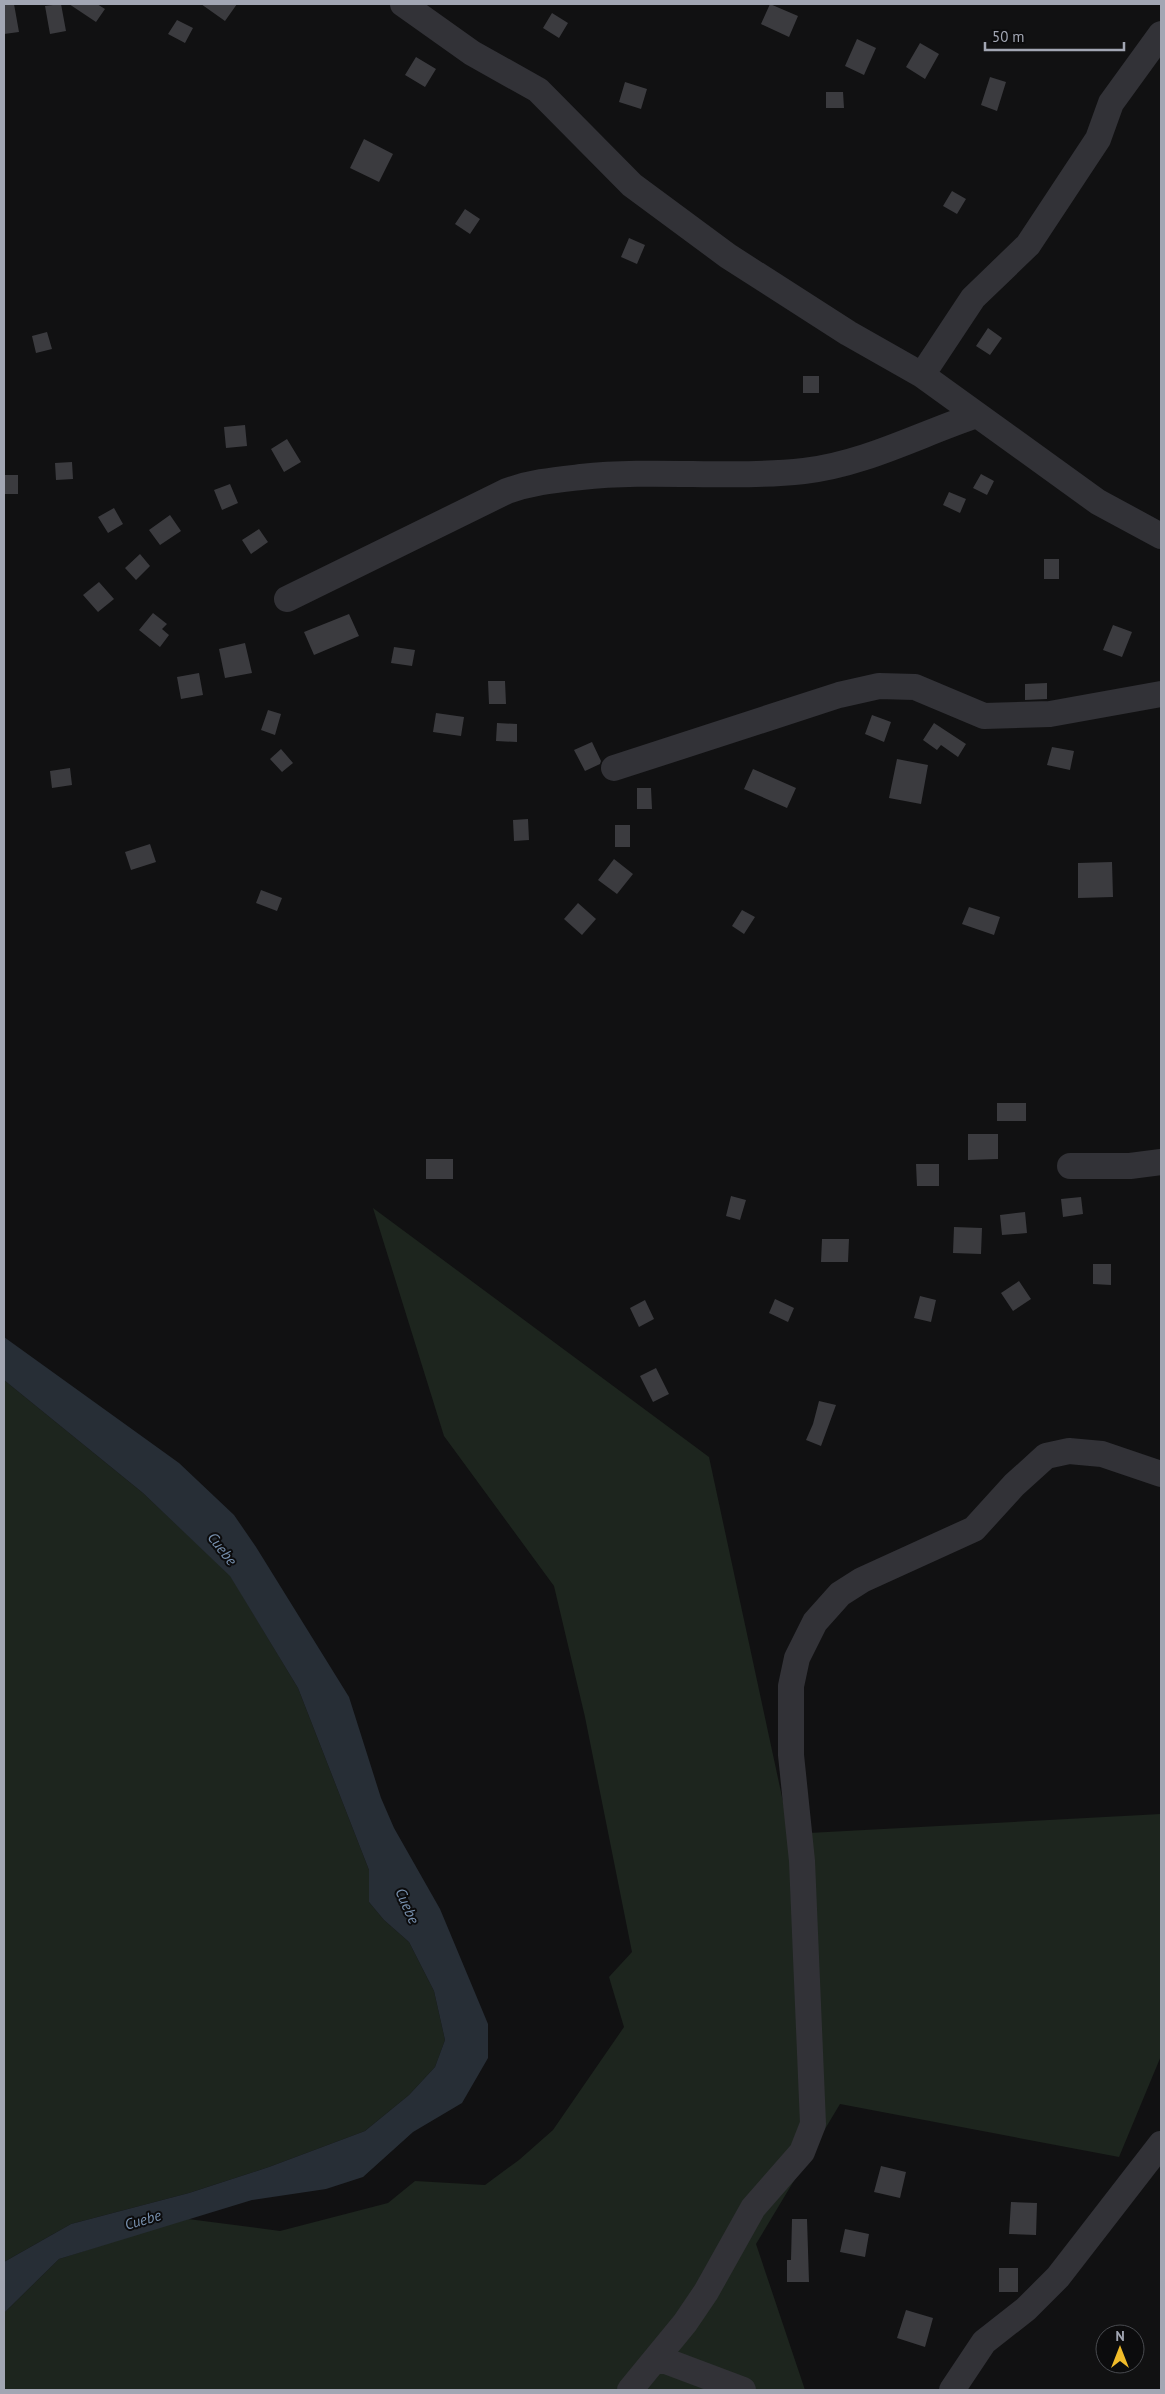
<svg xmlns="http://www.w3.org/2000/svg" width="1165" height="2394" font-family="'PT Sans',sans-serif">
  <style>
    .green { fill: #1d251e }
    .water { fill: #272e36 }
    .building { fill: #3b3b3f }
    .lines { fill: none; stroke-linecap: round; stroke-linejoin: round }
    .minor { stroke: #323237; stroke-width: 26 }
    .labels { text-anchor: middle; stroke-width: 4; stroke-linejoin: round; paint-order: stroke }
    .water-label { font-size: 15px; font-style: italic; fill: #7891af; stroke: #0c0c0d }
  </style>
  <rect width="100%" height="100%" fill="#111112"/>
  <path class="green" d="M373 1208 709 1457 790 1834 1161 1814V2056L1119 2157 840 2104 756 2244 805 2390H4V2313L59 2259 137 2234 188 2219 280 2231 388 2203 415 2181 485 2185 519 2160 553 2130 624 2027 609 1977 632 1952 585 1717 554 1586 444 1436Z
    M4 1380 143 1493 230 1575 298 1688 369 1870V1902L384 1920 409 1942 434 1991 445 2040 435 2067 409 2095 365 2131 269 2167 189 2193 71 2224 4 2262Z"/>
  <path class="water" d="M4 1337 179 1463 234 1515 256 1547 349 1697 381 1798 394 1828 440 1909 488 2024V2058L462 2103 413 2132 363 2177 326 2189 252 2200 59 2259 4 2313V2262L71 2224 189 2193 269 2167 365 2131 409 2095 435 2067 445 2040 434 1991 409 1942 384 1920 369 1902V1870L298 1688 230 1576 143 1493 4 1380Z"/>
  <path class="building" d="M4 4H14L19 32 4 34Z
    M61 4 66 31 50 34 45 6Z
    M69 4H97L105 9 96 22Z
    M201 4H237L225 21Z
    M770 4 798 16 789 37 761 24Z
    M552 13 568 23 559 38 543 28Z
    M177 20 193 28 185 43 168 34Z
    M857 39 876 48 864 75 845 66Z
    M920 43 939 54 925 79 906 67Z
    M416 57 436 69 425 87 405 75Z
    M990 77 1006 82 997 111 981 105Z
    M625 82 647 89 641 109 619 102Z
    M826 92H843L844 108H826Z
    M364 139 393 154 379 182 350 168Z
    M952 191 966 199 957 214 943 206Z
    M465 209 480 219 470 234 455 224Z
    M629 238 645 245 637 264 621 257Z
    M988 328 1002 338 990 355 976 346Z
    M47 332 52 349 36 353 32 336Z
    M803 376H819V393H803Z
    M245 425 247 446 226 448 224 427Z
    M287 439 301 462 284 472 271 449Z
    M72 462 73 479 56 480 55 463Z
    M981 474 994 481 987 495 973 488Z
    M4 475H18V494H4Z
    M230 484 238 503 222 510 214 490Z
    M949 492 966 499 960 513 943 505Z
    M114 508 123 524 108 533 98 517Z
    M170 515 181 531 160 545 149 530Z
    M259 529 268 542 251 554 242 540Z
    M140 554 150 566 136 580 125 568Z
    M1044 559H1059V579H1044Z
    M99 582 114 599 98 612 83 595Z
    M153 613 167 624 162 629 169 635 160 647 139 630Z
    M349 614 359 636 314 655 304 632Z
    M1113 625 1132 632 1122 657 1103 650Z
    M245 643 252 673 225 678 219 649Z
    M394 647 415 650 412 666 391 663Z
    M199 673 203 695 181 699 177 677Z
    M488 681H505L506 704H489Z
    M1047 683V699L1025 700V684Z
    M268 710 281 714 275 735 261 730Z
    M436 713 464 717 461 736 433 732Z
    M872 715 891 722 884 742 865 734Z
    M497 723 517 724V742L496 741Z
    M934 723 966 744 958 757 941 745 937 750 923 740Z
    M592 742 601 761 600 764 585 771 574 750Z
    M1052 747 1074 751 1070 770 1047 765Z
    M281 749 293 763 282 772 270 759Z
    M897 759 928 765 921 804 889 798Z
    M70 768 72 785 52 788 50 771Z
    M753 769 796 788 787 808 744 789Z
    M637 788H651L652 809H637Z
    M528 819 529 840 514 841 513 820Z
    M615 825H630V847H615Z
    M150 844 156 862 131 870 125 852Z
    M614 859 633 874 617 894 598 880Z
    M1112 862 1113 897 1078 898V863Z
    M261 890 282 898 277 911 256 903Z
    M578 903 596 919 582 935 564 919Z
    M969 907 1000 917 994 935 962 924Z
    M742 910 755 917 744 934 732 926Z
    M997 1103H1026V1121H997Z
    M968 1134H998V1159L968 1160Z
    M426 1159H453V1179H426Z
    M916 1164H939V1186H917Z
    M731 1196 746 1200 740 1220 726 1216Z
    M1081 1197 1083 1214 1063 1217 1061 1199Z
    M1025 1212 1027 1233 1002 1235 1000 1215Z
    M954 1227 982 1228 981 1254 953 1253Z
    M822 1239H849L848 1262H821Z
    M1093 1264H1111V1285L1093 1284Z
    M1019 1281 1031 1299 1013 1311 1001 1293Z
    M920 1296 936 1300 931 1322 914 1318Z
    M775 1299 794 1308 788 1322 769 1313Z
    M645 1300 654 1319 639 1327 630 1308Z
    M656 1368 669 1394 653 1402 640 1376Z
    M819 1401 836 1405 821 1446 806 1440 813 1424Z
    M881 2166 906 2172 900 2198 874 2192Z
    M1011 2202 1037 2203 1036 2235 1009 2234Z
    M792 2219H807L809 2282H787V2260H791Z
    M845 2229 869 2234 865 2257 840 2252Z
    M999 2268H1018V2292H999Z
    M906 2310 933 2318 925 2347 897 2338Z"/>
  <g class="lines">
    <path class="minor" d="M403 4 472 53 538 90 632 185 728 256 848 333 922 375 1098 502 1161 536
      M922 375 973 298 1028 245 1098 139 1111 103 1161 34
      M287 599 507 491C532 482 554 480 581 477 655 469 730 479 804 471 865 464 920 434 977 415
      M614 768 839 695 879 686 915 687 984 716 1050 714 1161 694
      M1070 1166H1130L1161 1162
      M658 2358 743 2390
      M630 2390 685 2323 706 2292 753 2208 802 2152 813 2124 802 1861 791 1755V1686L797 1658 815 1622 840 1594 862 1580 974 1529 1014 1485 1046 1456 1069 1451 1102 1454 1161 1474
      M952 2390 984 2342 1026 2309 1058 2277 1161 2144"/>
  </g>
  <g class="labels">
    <g class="water-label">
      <text transform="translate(222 1549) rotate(52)" y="5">Cuebe</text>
      <text transform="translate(407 1906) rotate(66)" y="5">Cuebe</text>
      <text transform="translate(143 2220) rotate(-16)" y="5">Cuebe</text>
    </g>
  </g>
  <rect width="1165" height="2394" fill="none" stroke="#a2a6b3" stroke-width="10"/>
  <g transform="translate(1120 2349)"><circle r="24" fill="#0c0c0d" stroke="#484a4f"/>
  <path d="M0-4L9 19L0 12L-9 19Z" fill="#f1bc2a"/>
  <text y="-8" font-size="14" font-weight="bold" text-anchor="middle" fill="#a2a6b3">N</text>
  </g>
  <path d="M985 42v8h139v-8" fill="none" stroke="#a2a6b3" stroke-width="2.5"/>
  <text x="992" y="42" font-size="15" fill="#a2a6b3" stroke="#0c0c0d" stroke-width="4" paint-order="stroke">50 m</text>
</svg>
